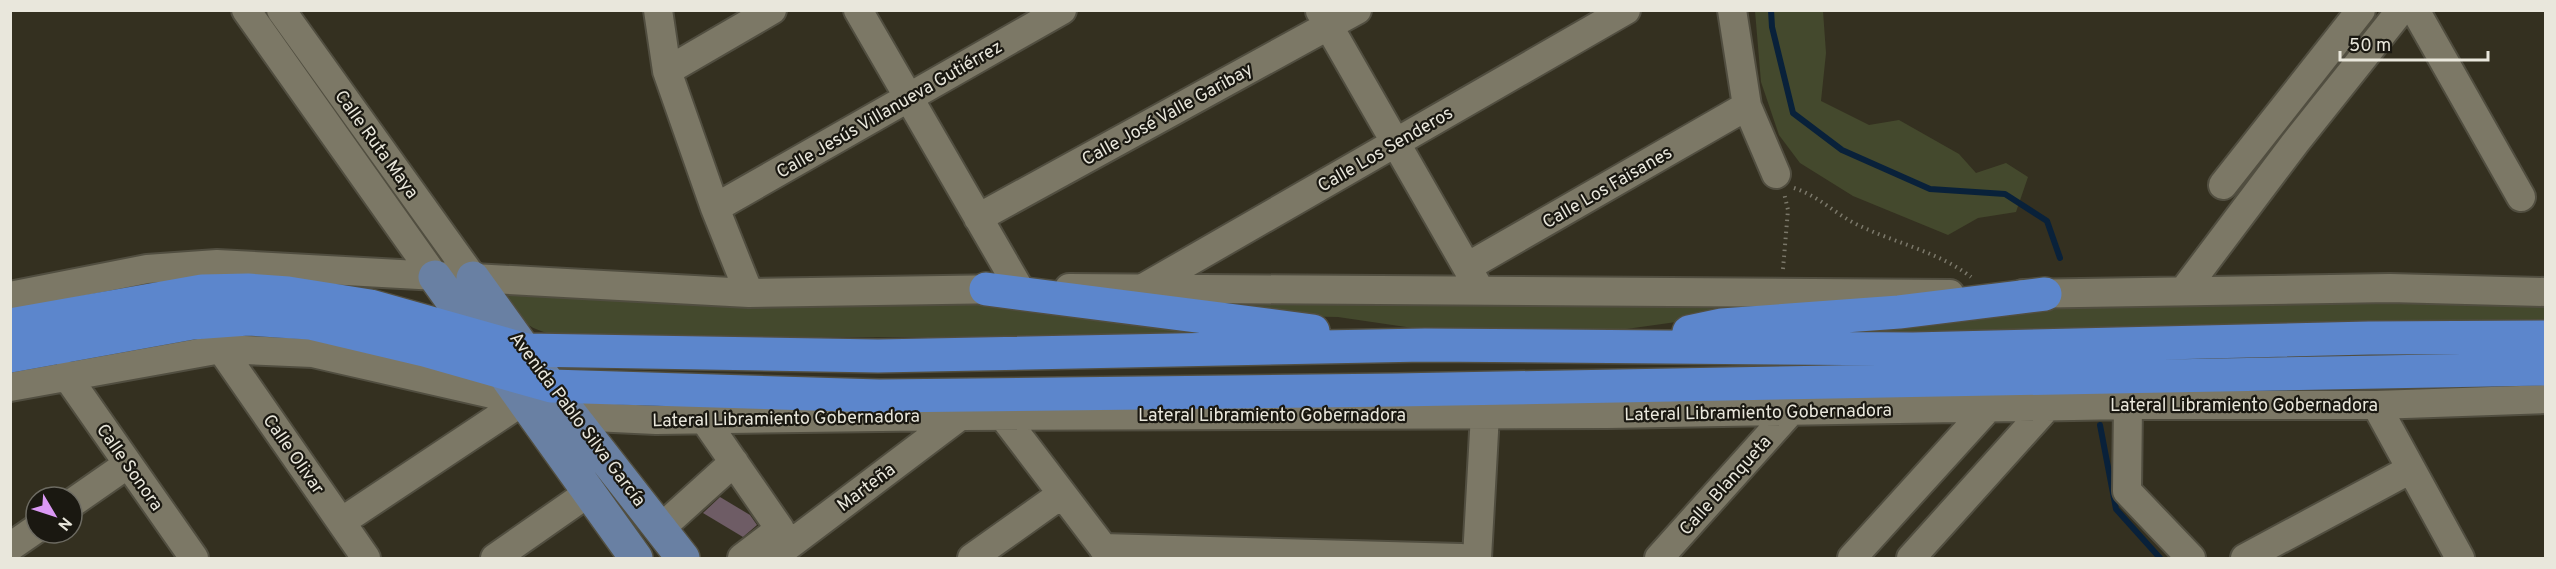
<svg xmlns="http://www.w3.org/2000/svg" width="2556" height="569" font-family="Overpass,sans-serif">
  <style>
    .green { fill: #44492d }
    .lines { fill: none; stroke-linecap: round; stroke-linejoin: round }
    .stream { stroke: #09213a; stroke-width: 6 }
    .building { fill: #6e5c65 }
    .minor-casing { stroke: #514e40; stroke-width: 32 }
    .major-casing { stroke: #514e40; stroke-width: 36 }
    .highway-casing { stroke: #514e40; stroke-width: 36 }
    .path { stroke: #7b786a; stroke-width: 4; stroke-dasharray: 1.5 4.5; stroke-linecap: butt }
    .minor { stroke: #7c7866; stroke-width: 28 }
    .major { stroke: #6980a3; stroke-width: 33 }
    .highway { stroke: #5c86cc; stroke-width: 33 }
    .labels { text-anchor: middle; stroke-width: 4.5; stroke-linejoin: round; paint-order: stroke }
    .street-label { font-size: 18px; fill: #e9e7dc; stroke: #1a1811 }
  </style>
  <rect width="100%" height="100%" fill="#343020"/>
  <path class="green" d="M1755 11H1823L1826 53 1821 101 1869 125 1899 120 1959 154 1976 173 2006 163 2028 177 2016 212 1978 218 1948 235 1853 196 1800 163 1779 135 1761 82Z
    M494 292 991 300 1223 336 572 338C527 331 524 324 494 292Z
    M2390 297 2546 303 2545 322 1820 334 2029 307Z
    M1229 302 1813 303 1569 337 1447 333 1338 317 1229 315 1224 308Z"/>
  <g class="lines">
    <path class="stream" d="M1771 10 1772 27 1793 113 1842 150 1930 189 2005 194 2047 221 2060 258
      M2100 425 2116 509 2160 558"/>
  </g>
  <path class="building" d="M720 497 750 515 757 525 743 537 703 513Z"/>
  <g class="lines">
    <g class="minor-casing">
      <path id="minor" d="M246 10 435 277
        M281 10 473 278
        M658 10 667 71 715 208 749 293
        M858 10 1019 288
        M1732 10 1747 106 1776 174
        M2415 10 2521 197
        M1320 11 1476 283
        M667 71 772 10
        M2223 185 2361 10
        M715 208 1062 10
        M978 218 1357 10
        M1467 267 1747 106
        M1145 287 1626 10
        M1069 288 1950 294
        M2185 289 2295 143 2401 10
        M2023 294 2390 288 2546 292
        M10 296 147 269 217 264 749 293 1008 289
        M221 349 366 558
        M66 375 194 558
        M10 387 221 349 313 353 523 401 572 416 656 420 960 416 1608 414 2128 405H2376L2546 399
        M2128 405 2127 491 2191 558
        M2376 405 2460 558
        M1003 416 1111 558
        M704 419 780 529 742 558
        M72 503 128 464
        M341 522 523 401
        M661 528 734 462
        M10 547 36 529
        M1103 548 1461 558
        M495 558 588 493
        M772 558 960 416
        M972 558 1062 494
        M1477 558 1486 396
        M1659 558 1791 411
        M1852 558 1988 408
        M1911 558 2047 407
        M2245 558 2411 469"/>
    </g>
    <g class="major-casing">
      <path id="major" d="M435 277 636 558
        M473 278 572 416 683 558"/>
    </g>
    <g class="highway-casing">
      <path id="highway" d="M986 289 1313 331
        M10 325 202 291 248 290 288 293 370 306 526 350 878 356 1425 345 1913 349 2369 338 2546 337
        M1689 332 1722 325 1899 312 2045 294
        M10 356 192 323 248 319 310 323 424 350 551 386 879 396 1396 390 2546 369"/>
    </g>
    <path class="path" d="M1794 188C1819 196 1835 214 1858 225 1895 243 1939 252 1971 277
      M1783 269 1788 210 1784 193"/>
    <use href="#minor" class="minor"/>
    <use href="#major" class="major"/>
    <use href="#highway" class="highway"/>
  </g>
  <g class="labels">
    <g class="street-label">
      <text transform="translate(889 109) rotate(-30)" y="6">Calle Jesús Villanueva Gutiérrez</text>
      <text transform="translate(1167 114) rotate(-29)" y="6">Calle José Valle Garibay</text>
      <text transform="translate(377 144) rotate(54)" y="6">Calle Ruta Maya</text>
      <text transform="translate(1385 149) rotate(-30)" y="6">Calle Los Senderos</text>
      <text transform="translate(1607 187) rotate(-30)" y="6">Calle Los Faisanes</text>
      <text x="2244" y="411">Lateral Libramiento Gobernadora</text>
      <text transform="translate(1758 412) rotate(-1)" y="6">Lateral Libramiento Gobernadora</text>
      <text x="1272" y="421">Lateral Libramiento Gobernadora</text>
      <text transform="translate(786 418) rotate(-1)" y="6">Lateral Libramiento Gobernadora</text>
      <text transform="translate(578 419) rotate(53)" y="6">Avenida Pablo Silva García</text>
      <text transform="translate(294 454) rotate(55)" y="6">Calle Olivar</text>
      <text transform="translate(130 467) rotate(55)" y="6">Calle Sonora</text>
      <text transform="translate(1725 485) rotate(-48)" y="6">Calle Blanqueta</text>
      <text transform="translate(866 487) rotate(-37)" y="6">Marteña</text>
    </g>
  </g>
  <rect width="2556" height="569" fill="none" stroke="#e9e7dc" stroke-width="24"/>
  <g transform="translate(54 515) rotate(129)"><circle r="28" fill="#1a1811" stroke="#6d6b62" stroke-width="1.5"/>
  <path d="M0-4.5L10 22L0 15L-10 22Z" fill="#db99f5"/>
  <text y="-9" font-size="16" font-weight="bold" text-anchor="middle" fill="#e9e7dc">N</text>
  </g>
  <path d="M2340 51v9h148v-9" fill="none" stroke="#e9e7dc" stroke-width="3"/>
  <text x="2349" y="51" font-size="18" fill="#e9e7dc" stroke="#1a1811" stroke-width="4.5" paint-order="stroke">50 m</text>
</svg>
